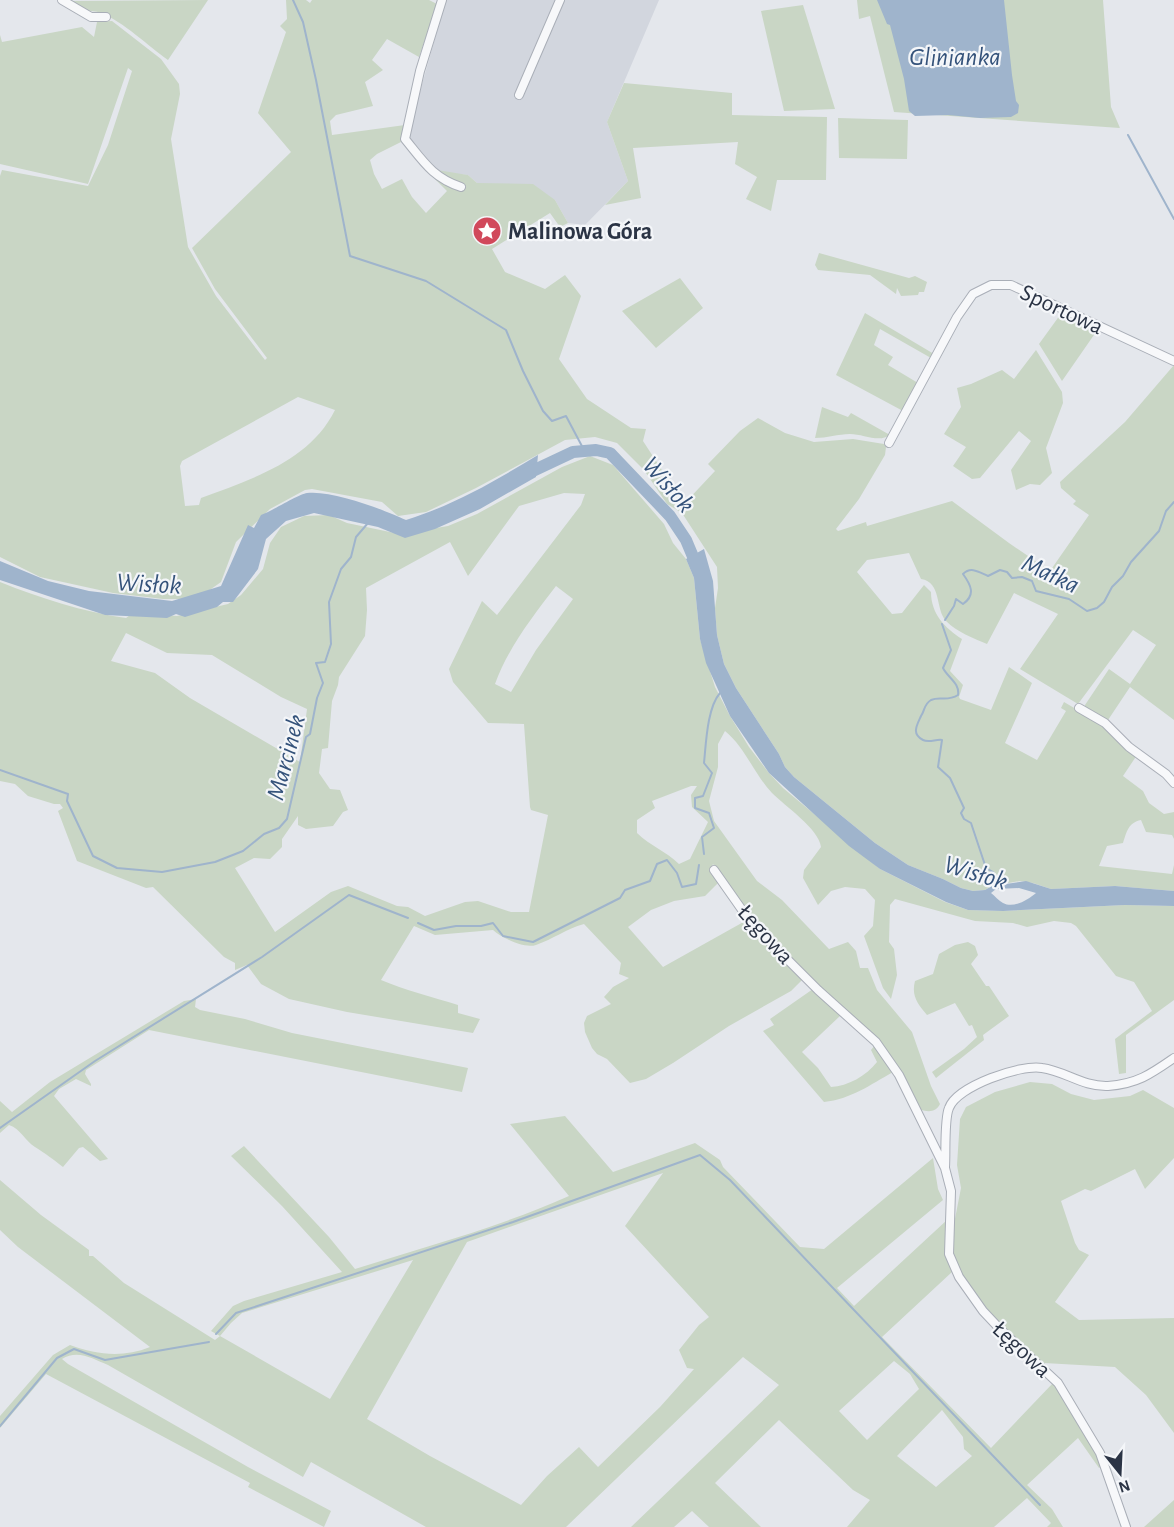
<svg xmlns="http://www.w3.org/2000/svg" width="1174" height="1527" font-family="'Alegreya Sans',sans-serif">
  <style>
    .built { fill: #d2d6de }
    .green { fill: #c9d6c5; fill-rule: evenodd }
    .water { fill: #9fb4cc; fill-rule: evenodd }
    .lines { fill: none; stroke-linecap: round; stroke-linejoin: round }
    .stream { stroke: #9fb4cc; stroke-width: 2 }
    .river { stroke: #9fb4cc; stroke-width: 12 }
    .street-casing { stroke: #a9aeb7; stroke-width: 10 }
    .street { stroke: #f7f8fa; stroke-width: 8 }
    .labels { text-anchor: middle; stroke-width: 4.5; stroke-linejoin: round; paint-order: stroke }
    .poi-label { font-size: 24px; font-weight: bold; fill: #2b3445; stroke: #f4f6f9; text-anchor: start }
    .street-label { font-size: 24px; fill: #2b3445; stroke: #f4f6f9 }
    .water-label { font-size: 26px; font-style: italic; fill: #34527a; stroke: #f4f6f9 }
  </style>
  <rect width="100%" height="100%" fill="#e4e7ec"/>
  <path class="built" d="M446 0H659L607 122 628 181 585 225 568 223 555 200 477 183 468 175 436 172 407 137Z"/>
  <path class="green" d="M208 0 168 60C148 46 124 22 101 13 90 9 81 14 72 1Z
    M286 0H306L310 3 312 0H429L437 4 419 57 387 39 372 60 383 70 365 82 373 106 336 115 330 121 332 135 405 125 403 141 377 154 370 160 374 174 382 189 402 179 412 197 426 213 447 191 433 177 437 170 468 175 477 183 533 184 555 200 568 223 560 227 550 213 492 249 505 272 545 289 565 275 581 296 559 359 587 399 631 428 646 429 643 441 684 504 715 471 708 464 740 431 758 418 785 433 814 442 853 439 884 444 886 447 885 455 859 499 836 529 838 531 866 522 867 526 952 501 1009 543 1050 571 1089 515 1073 504 1076 501 1061 488 1060 482 1125 422 1174 365V720L1130 687 1106 723 1084 709 1085 705 1109 669 1130 684 1156 645 1133 630 1078 704 1020 669 1058 614 1014 593 987 644C973 638 957 632 946 621 935 609 942 582 921 579L909 553 867 560 857 572 892 614 902 613 924 585 931 592C931 614 945 628 962 639L950 671 963 685 959 697 960 699 991 710 1009 667 1032 683 1005 743 1037 760 1066 711 1061 708 1064 702 1105 726 1137 755 1123 776 1143 791 1149 803 1164 814 1174 812V839L1172 835 1146 832 1141 820C1128 823 1127 831 1123 843L1107 846 1099 866 1172 874 1174 865V891L1115 886 1051 889 1033 883 1020 881 992 886 985 890 973 891 961 888 943 879 908 865 875 843 794 777 785 767 779 754 736 688 724 664 717 635 715 608 718 588 717 567 682 513 667 504 644 470 617 443 595 437 565 440 476 488 426 512 398 516 382 502 312 489 305 490 270 509 236 542 221 582 197 599H163L113 593 40 577 0 557V176L2 170 88 186 108 145 132 71 128 68 88 184 0 164V35L2 42 82 27 94 37 97 22 112 21 161 59 179 84 180 94 171 139 188 247 216 296 265 360 267 358 215 289 192 248 291 152 258 113 286 32 280 26 287 19ZM298 397 335 410C309 462 251 479 201 498L199 505 185 506 180 466 182 461Z
    M857 0H1103L1111 107 1120 128 894 112 870 16 859 19Z
    M803 5 835 109 784 111 761 11Z
    M624 83 732 93V115L827 117 826 180H777L771 211 746 199 757 177 735 164 738 142 633 148 641 198 605 205 628 181 607 122Z
    M838 118 908 120 907 159 839 158Z
    M819 253 909 278 915 276 927 282 924 292H919L918 295 901 296 897 288 896 294 870 275 818 270 815 265Z
    M680 278 703 308 656 348 622 311Z
    M865 313 934 354 931 358 880 329 874 345 893 357 888 365 918 383 903 411 836 375Z
    M1060 315 1096 332 1062 381 1039 344Z
    M1036 350 1062 392 1063 403 1046 448 1052 473 1040 485 1030 484 1016 490 1011 470 1031 441 1019 431 980 478 972 479 953 466 966 447 944 434 961 407 957 388 971 384 1002 370 1014 379Z
    M822 407 848 417 851 413 890 435C879 443 863 434 850 434 838 434 827 438 815 438Z
    M590 456 613 465 664 524 673 543 686 559 694 578 700 639 715 687 730 716 749 747 769 773 783 788 880 869 945 902 968 910 1003 911 1125 905 1174 906V1000L1126 1035V1073L1119 1074 1115 1039 1152 1011 1134 982 1116 976 1076 926 1071 923 1054 921 1027 927 1013 923 975 921 895 899 890 905 889 942 894 949 897 975 891 999 883 988 864 936 873 926 875 900 865 889 845 887 831 891 818 905 803 878 804 870 821 847C819 829 785 806 772 793 754 774 745 747 725 731L718 744V767L709 801 714 821 757 881 782 900 829 949 848 942 856 951 860 968H868L877 990 912 1032 931 1086 940 1104C936 1113 927 1112 918 1109L898 1070 750 916 713 864 710 870 719 882 705 896 674 901 651 910 628 927 663 967 747 920 802 980 791 991 729 1026 673 1063 646 1079 630 1083 607 1059 597 1054 592 1048 585 1032 584 1023 587 1016 611 1004 604 997 613 987 629 978 619 974 621 963 584 924C566 929 553 939 536 945 524 949 502 938 493 930L435 935 414 926 381 980C404 990 433 997 458 1005V1013L480 1019 473 1033 347 1012 289 999 261 984 247 965 235 970V963L224 957 153 887 146 888 77 861 58 811 63 808 60 804H54L28 796 15 784 0 781V582C40 598 83 612 126 618L133 613 177 616 228 604 241 595 263 569 270 543 281 527 304 516 329 515 347 523 409 536 418 531 448 526 477 514 562 467ZM564 493 585 494 581 505 497 615 482 601 449 669 453 682 488 723 524 724 530 807 531 810 548 815 529 912H511L478 901 465 902 425 916 408 907 397 906 348 886 331 892 275 932 235 868 254 858 270 859 282 847V839L298 816V825L306 829 333 826 343 812 348 810 340 790 330 789 319 773 322 749 328 748 332 701 338 685 339 677 365 636 367 610 366 588 450 542 468 576 519 506ZM556 586 573 599 536 650 511 692 495 684C508 648 533 616 556 586ZM126 633 167 653 212 655 281 697 307 709 300 762 190 698 155 673 111 661ZM691 786H697L691 795 692 807 708 822 690 859 679 864C666 851 650 846 637 833V820L655 808 652 801Z
    M968 942 975 946 978 955 971 964 986 986H989L1009 1016 983 1035 984 1040 936 1078 932 1072 964 1049 977 1037 972 1025 969 1026 955 1003 927 1015C918 1004 911 996 915 981L933 974 939 954 955 945Z
    M813 989 841 1015 802 1052 818 1068 831 1087C848 1086 866 1076 877 1062L871 1050 875 1045 893 1072C870 1085 851 1099 824 1102L763 1031 774 1025 770 1019Z
    M196 999 195 1007 200 1010 245 1019 292 1033 468 1068 462 1092 149 1030 86 1070 85 1074 91 1084V1086L76 1079 59 1089 54 1096 108 1159 100 1161 83 1147 79 1148 63 1167C53 1159 46 1154 35 1147 25 1141 21 1129 9 1125L0 1133V1101L12 1112 50 1082 184 1001Z
    M1030 1082 1052 1084 1071 1094 1094 1100 1130 1096 1143 1090 1174 1108V1158L1145 1189 1135 1169 1091 1191 1085 1189 1061 1201 1075 1243 1079 1250 1089 1255 1055 1302 1079 1320 1174 1318V1433L1146 1395 1115 1367 1044 1363 1000 1325 962 1276 953 1257 951 1239 961 1188 957 1165 960 1119 966 1107 995 1092Z
    M565 1116 613 1172 695 1143 720 1160 723 1167 800 1247 824 1249 933 1158 938 1189 943 1200 837 1288 854 1306 947 1220 945 1248 952 1272 882 1337 991 1448 1053 1383 1093 1445 1102 1465 1099 1468 1078 1438 1027 1485 1052 1509 1063 1527H1047L1051 1523 1027 1498 994 1527H847L870 1500 853 1490 779 1420 715 1483 761 1527H709L692 1511 674 1527H631L779 1385 743 1357 566 1527H426L311 1462 303 1477 108 1365C93 1359 78 1349 62 1359L68 1364 248 1467 331 1511 324 1527 248 1487 250 1483 46 1374 0 1428V1416L53 1355 70 1345C97 1355 123 1358 150 1347L18 1247 0 1230V1180L41 1215 89 1250V1256H93L124 1283 215 1340 220 1336 211 1331 233 1306 244 1301 342 1272 282 1206 231 1156 244 1146 329 1237 355 1269C427 1246 500 1227 569 1196L510 1124ZM663 1173 625 1226 709 1317 699 1325 679 1350 687 1368 694 1369 660 1407 598 1467 579 1447 547 1476 521 1505 430 1456 367 1419 467 1242ZM413 1260 330 1399 220 1336 231 1323 242 1313ZM894 1361 910 1374 919 1389 867 1440 839 1411ZM942 1410 963 1437 964 1449 972 1456 936 1487 897 1456Z
    M1174 1500V1527H1144Z"/>
  <path class="water" d="M877 0H1004L1012 75 1016 101 1019 105 1018 113 1011 117 980 118 948 115 915 116 909 111 904 79 890 25 887 24Z
    M538 455 536 477 480 509 435 529 405 538 378 527 314 513 286 521 266 539 258 569 233 602H223L217 607 185 617 176 614 167 618 105 615 0 580V561L48 581 89 591 172 601 221 586 248 525 254 528 261 515C272 511 299 494 307 493 332 490 382 509 406 520 454 505 495 481 538 455Z
    M704 549 713 581 717 635 724 664 736 688 779 754 785 767 794 777 875 843 908 865 943 879 961 888 973 891 985 890 992 886 1026 881 1051 889 1115 886 1174 891V906L1125 905 1003 911 968 910 946 902 880 869 849 846 769 773 730 716 706 663 700 639 694 578 686 559ZM1019 888 1036 893C1029 899 1014 909 1003 903 999 901 995 896 991 893L996 889Z"/>
  <g class="lines">
    <path class="stream" d="M293 0 303 22 316 80 350 256 426 281 506 330 523 371 543 411 552 421 566 416 584 450
      M1128 135 1174 219
      M945 620 954 606 956 599 963 604C976 595 971 585 963 574 971 566 979 572 988 576L1000 570 1007 572 1012 578 1022 577 1032 581 1036 591 1069 599 1087 611 1097 608 1104 602 1112 587 1123 576 1131 562 1159 531 1166 511 1174 502
      M942 624 951 650 943 668C948 678 960 683 958 695 947 702 940 696 931 700 924 704 925 710 921 716 917 725 911 734 923 740 929 743 936 739 942 740L938 767 950 778 964 808 961 813 964 819 971 823 986 868 993 872 999 885
      M0 770 68 794 67 801 93 856 117 868 162 872 215 862 243 851 264 834 279 828 287 819 306 737 310 734 317 698 323 683 316 663 325 662 331 644 329 602 341 569 351 557 356 537 368 523
      M704 854 702 837 714 828 709 813 695 808V798L703 796 712 773 704 763C706 744 707 708 720 693
      M418 923 434 930 456 926H481L493 923 503 936 533 942 620 898 625 890 650 881 657 864 667 860 677 873 682 887 696 884 699 865
      M0 1128 95 1061 262 957 349 895 408 918
      M216 1334 236 1313 513 1222 700 1155 730 1180 1040 1505
      M0 1426 57 1358 74 1349 105 1360 209 1342"/>
    <path class="river" d="M522 476 573 452 596 450 610 453 670 516 686 540 699 571"/>
    <g class="street-casing">
      <path id="street" d="M62 0 91 17H106
        M442 0 420 71 405 139C423 161 433 178 461 187
        M519 95 560 0
        M889 443 957 317 973 294 991 285H1011L1174 361
        M1079 708 1105 723 1129 747 1166 774 1174 783
        M714 870 747 917 770 942 818 990 876 1042 899 1075 945 1168 951 1191 949 1254 959 1277 983 1311 999 1328 1058 1383 1100 1453 1126 1527
        M945 1167C946 1154 944 1119 949 1108 957 1086 1021 1064 1042 1068 1065 1071 1083 1087 1108 1086 1137 1084 1151 1074 1174 1058"/>
    </g>
    <use href="#street" class="street"/>
  </g>
  <defs>
    <g id="sight-disc" transform="scale(1.5)"><circle r="9.5" fill="#d1495b" stroke="#f4f6f9"/><path d="M0-6L1.8-2.2L6-1.7L2.9 1.2L3.7 5.4L0 3.3L-3.7 5.4L-2.9 1.2L-6-1.7L-1.8-2.2Z" fill="#fff"/></g>
  </defs>
  <g fill-rule="evenodd">
    <use href="#sight-disc" x="487" y="231"/>
  </g>
  <g class="labels">
    <g class="poi-label">
      <text x="508" y="239">Malinowa Góra</text>
    </g>
    <g class="street-label">
      <text transform="translate(1062 309) rotate(25)" y="8">Sportowa</text>
      <text transform="translate(766 934) rotate(48)" y="8">Łęgowa</text>
      <text transform="translate(1022 1349) rotate(43)" y="8">Łęgowa</text>
    </g>
    <g class="water-label">
      <text x="955" y="65">Glinianka</text>
      <text transform="translate(669 484) rotate(49)" y="9">Wisłok</text>
      <text transform="translate(1051 573) rotate(25)" y="9">Małka</text>
      <text transform="translate(149 583) rotate(3)" y="9">Wisłok</text>
      <text transform="translate(285 757) rotate(-75)" y="9">Marcinek</text>
      <text transform="translate(976 872) rotate(17)" y="9">Wisłok</text>
    </g>
  </g>
  <g transform="translate(1120 1473) rotate(162)" stroke="#f4f6f9" stroke-width="4.5" paint-order="stroke">
  <path d="M0-4.5L10 22L0 15L-10 22Z" fill="#2b3445"/>
  <text y="-9" font-size="16" font-weight="bold" text-anchor="middle" fill="#2b3445">N</text>
  </g>
</svg>
